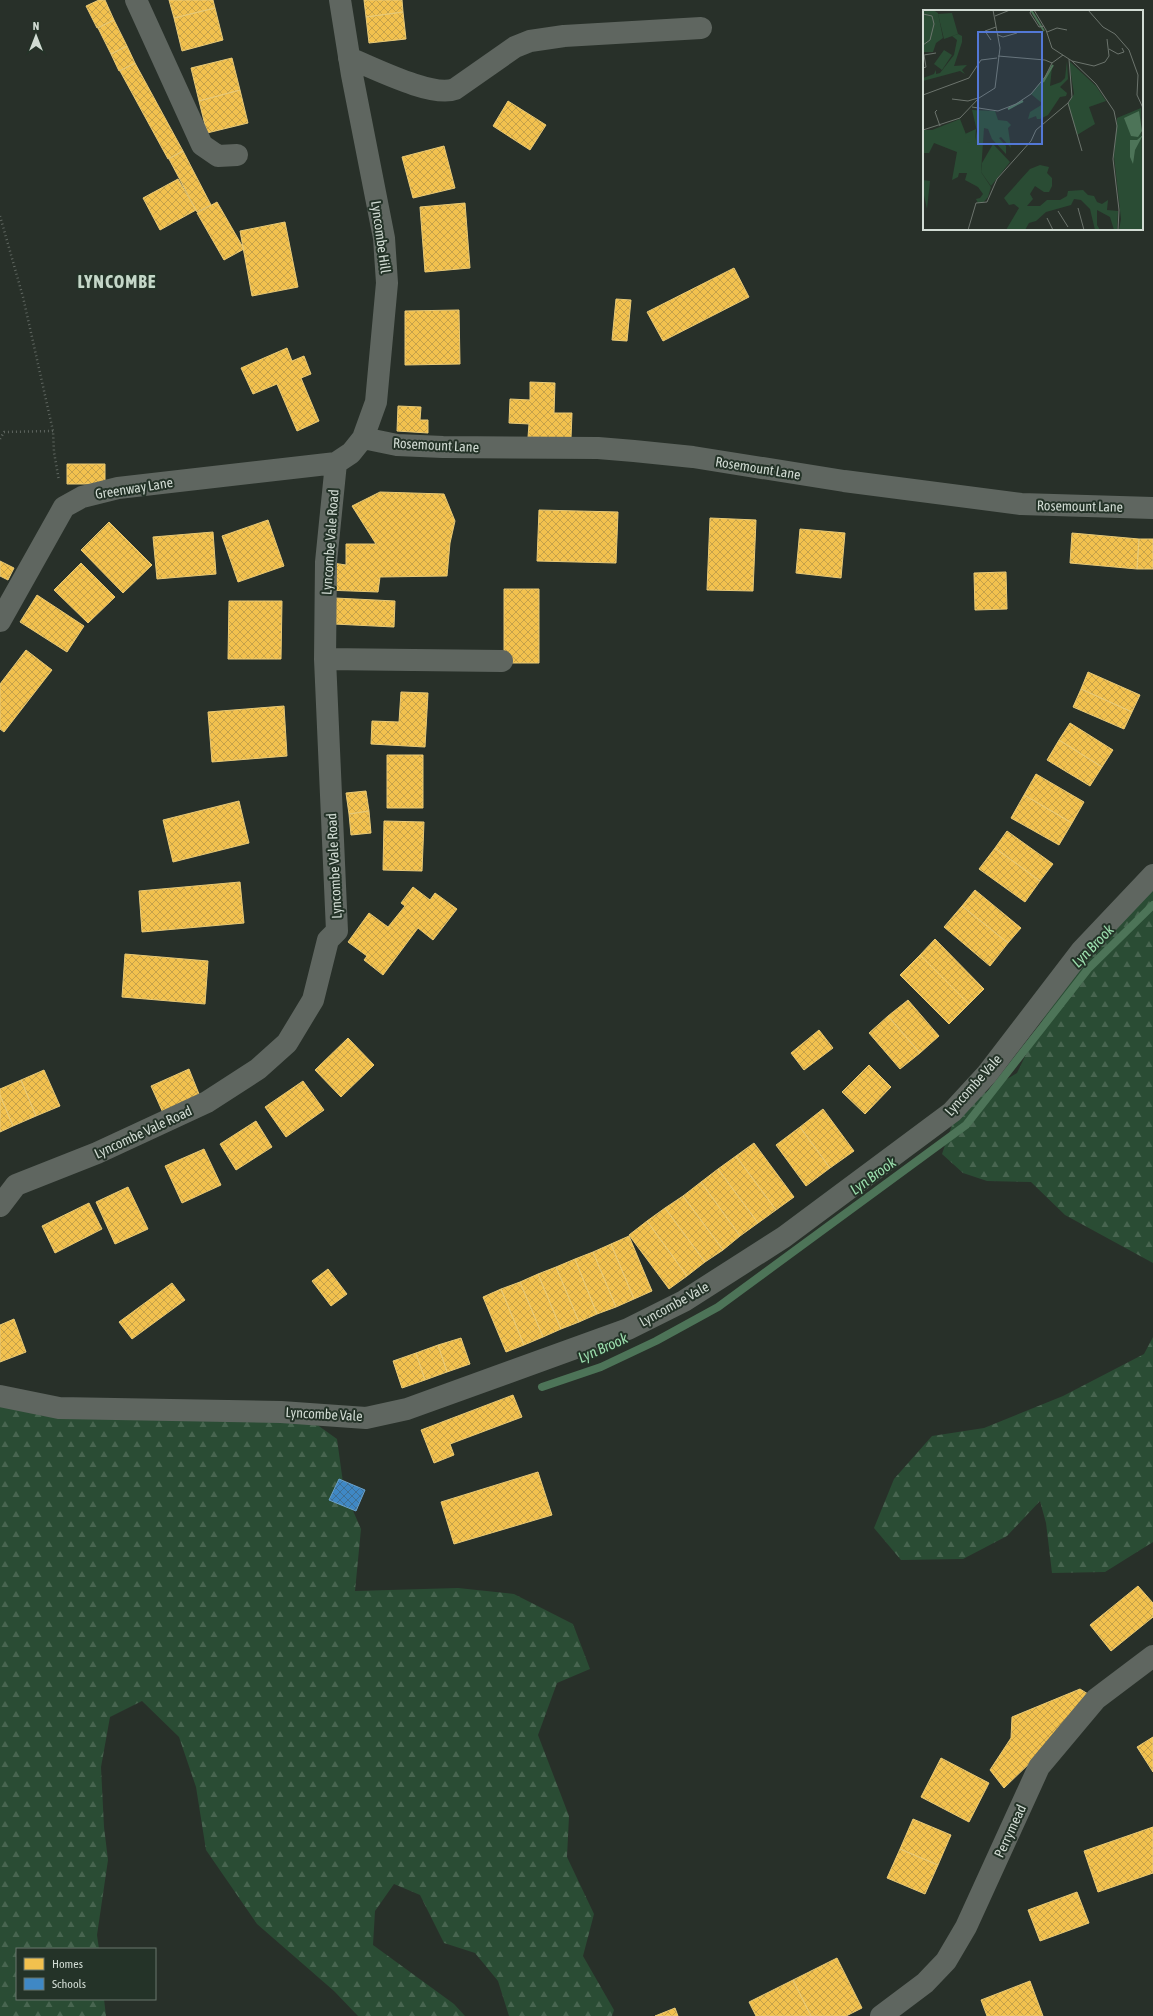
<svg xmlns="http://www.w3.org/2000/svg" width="1153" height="2016" font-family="'Asap Condensed',sans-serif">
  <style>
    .forest { fill: url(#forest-firs) }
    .homes { fill: url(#homes-cross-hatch); stroke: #e8c976 }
    .schools { fill: url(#schools-cross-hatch); stroke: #6ba1c9 }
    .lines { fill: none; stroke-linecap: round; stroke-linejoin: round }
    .stream { stroke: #4d7458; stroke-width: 8 }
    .path { stroke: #5f6660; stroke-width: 2.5; stroke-dasharray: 1 3; stroke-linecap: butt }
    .minor { stroke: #5f6660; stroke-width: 22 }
    .labels { text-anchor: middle; stroke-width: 4; stroke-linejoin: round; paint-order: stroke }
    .street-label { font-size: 14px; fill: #d1dbd3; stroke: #243328 }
    .water-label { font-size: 15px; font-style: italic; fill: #9bdead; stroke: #243328 }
    .district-label { font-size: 18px; font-weight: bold; letter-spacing: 1px; fill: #c4d7c8; stroke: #243328 }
    .inset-river { fill: none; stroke: #4d7458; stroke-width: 2 }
    .inset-road { fill: none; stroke: #6c746d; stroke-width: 1 }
    .view { fill: #5378d6; fill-opacity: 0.15; stroke: #5378d6; stroke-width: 2 }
    .inset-edge { fill: none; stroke: #d1dbd3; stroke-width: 2 }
  </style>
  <defs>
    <pattern id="forest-firs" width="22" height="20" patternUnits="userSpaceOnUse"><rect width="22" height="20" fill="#2a4c34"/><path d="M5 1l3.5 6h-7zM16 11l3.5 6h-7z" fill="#486550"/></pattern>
    <pattern id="homes-cross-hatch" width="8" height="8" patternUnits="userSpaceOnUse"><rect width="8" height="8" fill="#f2c14e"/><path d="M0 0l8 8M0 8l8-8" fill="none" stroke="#c5a14a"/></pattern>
    <pattern id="schools-cross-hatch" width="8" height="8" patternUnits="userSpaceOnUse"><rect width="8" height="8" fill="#3f88c5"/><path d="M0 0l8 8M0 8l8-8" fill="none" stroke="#3f7096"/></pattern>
  </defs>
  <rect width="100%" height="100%" fill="#283029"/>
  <path class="forest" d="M1153 887V1263L1065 1215 1031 1182 987 1181 963 1173 942 1154 953 1122 984 1093 1017 1073 1047 1011 1095 950Z
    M1153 1337V1542L1105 1572 1052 1573 1046 1523 1040 1501 1007 1536 963 1559 901 1560 874 1528 894 1479 932 1436 984 1428 1063 1396 1144 1354Z
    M0 1404 309 1419 337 1439 344 1490 361 1529 355 1591 458 1588 514 1594 573 1624 590 1669 557 1683 538 1735 569 1816 567 1857 594 1914 583 1956 614 2010 612 2016H509L498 1981 475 1953 444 1943 420 1895 394 1884 375 1911 373 1945 454 2004 465 2016H358L334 1991 257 1924 206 1850 196 1787 179 1737 142 1701 110 1717 101 1767 104 1827 108 1860 97 1935 99 1949H17V1999H104L106 2016H0Z"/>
  <path class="homes" d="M99 0H105L114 20 97 28 86 6Z
    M169 0H213L215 8 174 18Z
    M364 0H402L403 12 366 17Z
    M215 8 223 40 182 51 174 18Z
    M403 12 406 39 369 43 366 17Z
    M114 20 127 46 111 54 98 28Z
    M127 46 135 63 119 71 111 54Z
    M232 58 240 90 199 101 191 68Z
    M135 63 183 151 168 159 120 71Z
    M240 90 248 123 207 133 199 101Z
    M508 101 546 125 530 150 493 126Z
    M444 146 455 188 413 198 402 157Z
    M183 151 211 205 197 212 169 159Z
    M178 179 196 210 160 230 143 198Z
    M217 202 244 249 224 260 197 213Z
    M465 203 470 268 425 272 420 207Z
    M285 222 298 287 252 296 240 231Z
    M734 268 749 297 663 341 647 312Z
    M616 299 631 300 627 341 612 340Z
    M459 310 460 364 405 365V311Z
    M287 348 292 361 304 356 311 374 301 378 319 421 297 431 277 384 253 394 241 368Z
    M530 382 555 383 554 413H572L571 438 528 437 529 424 509 423 510 399 530 400Z
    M398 406 421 407 420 420H428V433L397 431Z
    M67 464H105V484H67Z
    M380 492 444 494 455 521 450 543 447 576 380 577 378 592 325 590 326 562 346 565V544H376L352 506Z
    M539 510 618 512 616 563 537 561Z
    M710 518 756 520 753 591 707 590Z
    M268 520 284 566 238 582 222 536Z
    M109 522 152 565 123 593 81 550Z
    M800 529 845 533 841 578 796 573Z
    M213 532 216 574 157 579 153 537Z
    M1072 533 1139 539 1137 569 1070 563Z
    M1139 539H1153V569H1137Z
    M0 561 14 568 8 580 0 576Z
    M81 563 115 597 88 623 54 590Z
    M1006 572 1007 609 975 610 974 573Z
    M504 589H539V663H504Z
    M37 595 84 626 67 652 20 622Z
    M335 598 395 601 394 627 334 624Z
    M229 601H282L281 659H228Z
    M26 650 52 670 4 732 0 729V684Z
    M1088 672 1140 695 1132 712 1081 689Z
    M1081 689 1132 712 1124 729 1073 707Z
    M401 692 428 693 425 747 371 744 372 721 399 722Z
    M284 706 287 756 212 762 208 712Z
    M1070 723 1113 750 1102 767 1059 740Z
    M1059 740 1102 767 1090 786 1047 760Z
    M387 755H423V808H387Z
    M1036 774 1084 802 1072 823 1024 795Z
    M366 791 369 811 349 814 346 793Z
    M1024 795 1072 823 1059 845 1011 818Z
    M239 801 249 843 173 862 163 820Z
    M369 811 371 833 351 835 349 814Z
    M384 821 424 822 422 871 383 870Z
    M1007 831 1053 864 1040 881 995 848Z
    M995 848 1040 881 1025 902 979 869Z
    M240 882 244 923 142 932 139 891Z
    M413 887 430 900 435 893 457 909 433 940 418 928 383 975 364 960 367 956 348 942 369 913 388 927 405 906 401 903Z
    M975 890 1021 928 1008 943 962 906Z
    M962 906 1008 943 990 966 944 927Z
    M935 939 984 989 969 1004 920 955Z
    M125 954 208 961 205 1004 122 997Z
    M920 955 969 1004 949 1024 900 975Z
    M908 1000 939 1036 920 1053 888 1016Z
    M888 1016 920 1053 900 1069 869 1033Z
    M819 1030 833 1048 804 1070 791 1053Z
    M348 1038 374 1065 341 1097 315 1070Z
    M869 1065 891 1087 865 1114 842 1092Z
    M189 1069 201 1099 164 1115 151 1086Z
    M44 1070 60 1106 36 1116 21 1080Z
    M21 1080 36 1116 13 1126 0 1095V1089Z
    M303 1081 324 1110 286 1137 265 1107Z
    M0 1095 13 1126 0 1132Z
    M823 1109 854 1151 830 1168 800 1127Z
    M256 1121 272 1147 236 1170 220 1144Z
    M800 1127 830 1168 806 1186 776 1145Z
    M754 1143 794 1197 776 1210 736 1156Z
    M204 1149 221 1185 182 1203 165 1166Z
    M736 1156 776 1210 758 1223 718 1169Z
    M718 1169 758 1223 740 1236 701 1182Z
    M701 1182 740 1236 723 1250 683 1196Z
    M128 1187 148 1229 115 1244 96 1202Z
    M683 1196 723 1250 705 1262 665 1208Z
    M89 1203 102 1229 55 1253 42 1226Z
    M665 1208 705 1262 687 1276 647 1221Z
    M647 1221 687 1276 669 1289 629 1235Z
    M629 1236 652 1291 634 1299 611 1244Z
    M611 1244 634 1299 616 1307 593 1252Z
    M593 1252 616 1307 597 1314 575 1259Z
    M575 1259 597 1314 579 1322 556 1267Z
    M556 1267 579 1322 561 1329 538 1274Z
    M328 1269 347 1294 331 1306 312 1281Z
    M538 1274 561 1329 543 1337 520 1282Z
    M520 1282 543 1337 524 1345 501 1289Z
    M172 1283 185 1300 132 1339 119 1322Z
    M501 1289 524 1345 506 1352 483 1297Z
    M14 1319 26 1352 0 1362V1325Z
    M461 1338 470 1364 447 1372 438 1345Z
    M438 1345 447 1372 425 1380 416 1353Z
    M416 1353 425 1380 402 1388 393 1361Z
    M513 1395 522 1417 450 1444 454 1455 434 1463 421 1430Z
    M538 1472 552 1515 454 1544 441 1502Z
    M1138 1586 1153 1603V1617L1111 1651 1090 1625Z
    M1080 1689 1096 1699 1004 1788 990 1770 1011 1738 1012 1717Z
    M1153 1737V1772L1137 1747Z
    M941 1758 989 1783 969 1822 921 1797Z
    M913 1819 951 1835 938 1865 900 1849Z
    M1153 1827V1873L1098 1892 1084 1851Z
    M900 1849 938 1865 925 1894 887 1878Z
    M1077 1892 1089 1923 1040 1941 1028 1910Z
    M837 1958 862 2008 846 2016H811L793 1980Z
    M793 1980 811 2016H756L749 2002Z
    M1030 1981 1043 2016H987L981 2000Z
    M675 2008 678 2016H655Z"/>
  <path class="schools" d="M339 1479 365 1490 356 1511 329 1500Z"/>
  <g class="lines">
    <path class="stream" d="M542 1387 601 1367 656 1341 718 1307 966 1125 1088 969 1153 905"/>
    <path class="path" d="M0 216 23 297 53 431 54 452 59 481
      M0 439 4 432 53 431"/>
    <path class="minor" d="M136 0 202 145 218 156 237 155
      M349 58C372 67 432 98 455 89L515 47 530 41 564 36 701 28
      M363 438 397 445 443 447 598 448 634 451 693 457 844 481 1021 504 1153 508
      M0 621 64 507 82 497 118 488 336 463 351 453 363 438 376 402 387 283 384 238 352 75 340 0
      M325 659 502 661
      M0 1206 16 1185 97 1153 207 1102 258 1069 287 1043 313 1000 328 940 337 931 325 659 326 562 336 463
      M0 1396 59 1408 281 1412 366 1418 407 1409 628 1329 684 1301 784 1237 952 1112 987 1074 1082 950 1153 875
      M881 2016 925 1983 946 1961 966 1927 1039 1767 1096 1699 1153 1656"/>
  </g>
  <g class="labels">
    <g class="street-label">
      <text transform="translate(381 237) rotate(82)" y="5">Lyncombe Hill</text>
      <text transform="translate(436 445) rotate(3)" y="5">Rosemount Lane</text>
      <text transform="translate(758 468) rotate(9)" y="5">Rosemount Lane</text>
      <text transform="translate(134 488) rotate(-9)" y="5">Greenway Lane</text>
      <text transform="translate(1080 506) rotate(1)" y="5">Rosemount Lane</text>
      <text transform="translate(330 542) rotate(-86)" y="5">Lyncombe Vale Road</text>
      <text transform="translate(334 866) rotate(-93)" y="5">Lyncombe Vale Road</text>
      <text transform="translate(973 1085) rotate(-48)" y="5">Lyncombe Vale</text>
      <text transform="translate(143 1132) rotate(-25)" y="5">Lyncombe Vale Road</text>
      <text transform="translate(674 1304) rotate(-29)" y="5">Lyncombe Vale</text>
      <text transform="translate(324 1414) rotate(3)" y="5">Lyncombe Vale</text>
      <text transform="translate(1010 1831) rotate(-65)" y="5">Perrymead</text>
    </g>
    <g class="water-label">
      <text transform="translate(1093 946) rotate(-46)" y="5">Lyn Brook</text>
      <text transform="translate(873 1176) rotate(-36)" y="5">Lyn Brook</text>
      <text transform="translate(603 1348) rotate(-24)" y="5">Lyn Brook</text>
    </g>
    <g class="district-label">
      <text x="117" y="288">LYNCOMBE</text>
    </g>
  </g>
  <g transform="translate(923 10)">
    <rect width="220" height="220" fill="#283029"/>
    <path d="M70 134 87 152 68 176 58 162 59 153Z" fill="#2a4c34"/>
    <path d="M35 24 39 26V32L31 56 44 55 39 60 42 64 37 61 0 71V68L11 64 13 60V64L17 63 31 45 34 30 29 26ZM144 51 145 69 137 77 144 83 143 86 137 87 125 105 117 109H114L113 106 105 109 107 102 120 94 108 84 129 57 127 76 138 72 142 68ZM49 100 72 101 75 110 84 111 88 115 85 118 88 138 78 127 76 128 83 136V144L69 129 65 119 61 118 58 162 68 177 65 187 60 193H55L53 189 57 188 60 184 55 177 42 170 44 163H36L35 167 29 170 34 142 11 133 6 143H0V120H9L37 109 46 132 52 130 54 121ZM117 155 126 157 124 163 129 168V176L126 182H121L112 176 107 184 110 189 104 196H117L124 190H137L144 186 145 181 160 180 165 185 171 186 174 192 179 194 185 190 184 200 195 201 194 220H191L187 207 174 200V215L177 220H172L167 199 158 190 151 189 148 195 123 202 113 211 106 213 102 220H83L96 198 91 194 86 195 81 188 107 159ZM0 170 7 171 4 199 0 181Z" fill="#2a4c34"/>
    <path d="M146 51 173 76 183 91 166 97 172 114 154 125 145 94 151 84Z" fill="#2a4c34"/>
    <path d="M10 0 15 3 20 28 13 33 10 42H0V1ZM53 119 52 131 45 133 42 124Z" fill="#2a4c34"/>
    <path d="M29 3 35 24 21 29 15 4ZM21 40 29 45 19 60 11 54ZM218 98 220 220H196L198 209 191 147 194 108Z" fill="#2a4c34"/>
    <path d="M216 101 219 121 215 127 208 126 201 108ZM220 125 212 140 210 154 207 147V130H214Z" fill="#4d7458"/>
    <path class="inset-river" d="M108 0 121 21M120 72 130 55M85 99 100 91"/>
    <path class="inset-road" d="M108 0 107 3 116 17 121 16M111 0 123 20 129 38 149 51 173 74 191 101 194 116 190 149 196 200 195 220M165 0 180 17M0 4 9 6 11 14 7 30 0 35M72 6 87 0M180 17 192 24 206 40 215 65 214 85 220 98M124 22 134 18 144 20M75 25 80 27 94 23M68 30 62 21 73 17M186 39 195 44 201 42 199 38M75 46 122 50 129 53M149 51 171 56 182 52 186 46 184 29M0 58 3 57 1 45 13 43M0 85 46 68 58 50 74 48M29 89 45 91 55 88M145 93 159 141M49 97 75 101 93 94 108 84 122 67 129 53 140 45M14 100 12 102 17 116M0 120 37 108 56 88 72 78 77 38 70 0M155 198 161 220M135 201 145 217M124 208 130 220M45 220 53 193 64 192 74 169 108 131 113 120 145 93 149 87 146 49"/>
    <path class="view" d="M55 22H119V134H55Z"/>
    <rect width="220" height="220" class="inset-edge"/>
  </g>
  <rect x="16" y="1948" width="140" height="52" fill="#243328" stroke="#69766c"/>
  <rect x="24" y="1958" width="20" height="12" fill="#f2c14e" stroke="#69766c"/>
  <text x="52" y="1968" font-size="12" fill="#d1dbd3">Homes</text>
  <rect x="24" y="1978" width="20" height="12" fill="#3f88c5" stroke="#69766c"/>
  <text x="52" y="1988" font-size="12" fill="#d1dbd3">Schools</text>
  <g transform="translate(36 36)" stroke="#243328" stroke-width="3" paint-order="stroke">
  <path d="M0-3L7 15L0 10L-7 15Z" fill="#d1dbd3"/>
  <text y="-6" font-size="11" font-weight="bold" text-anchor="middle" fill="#d1dbd3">N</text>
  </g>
</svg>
